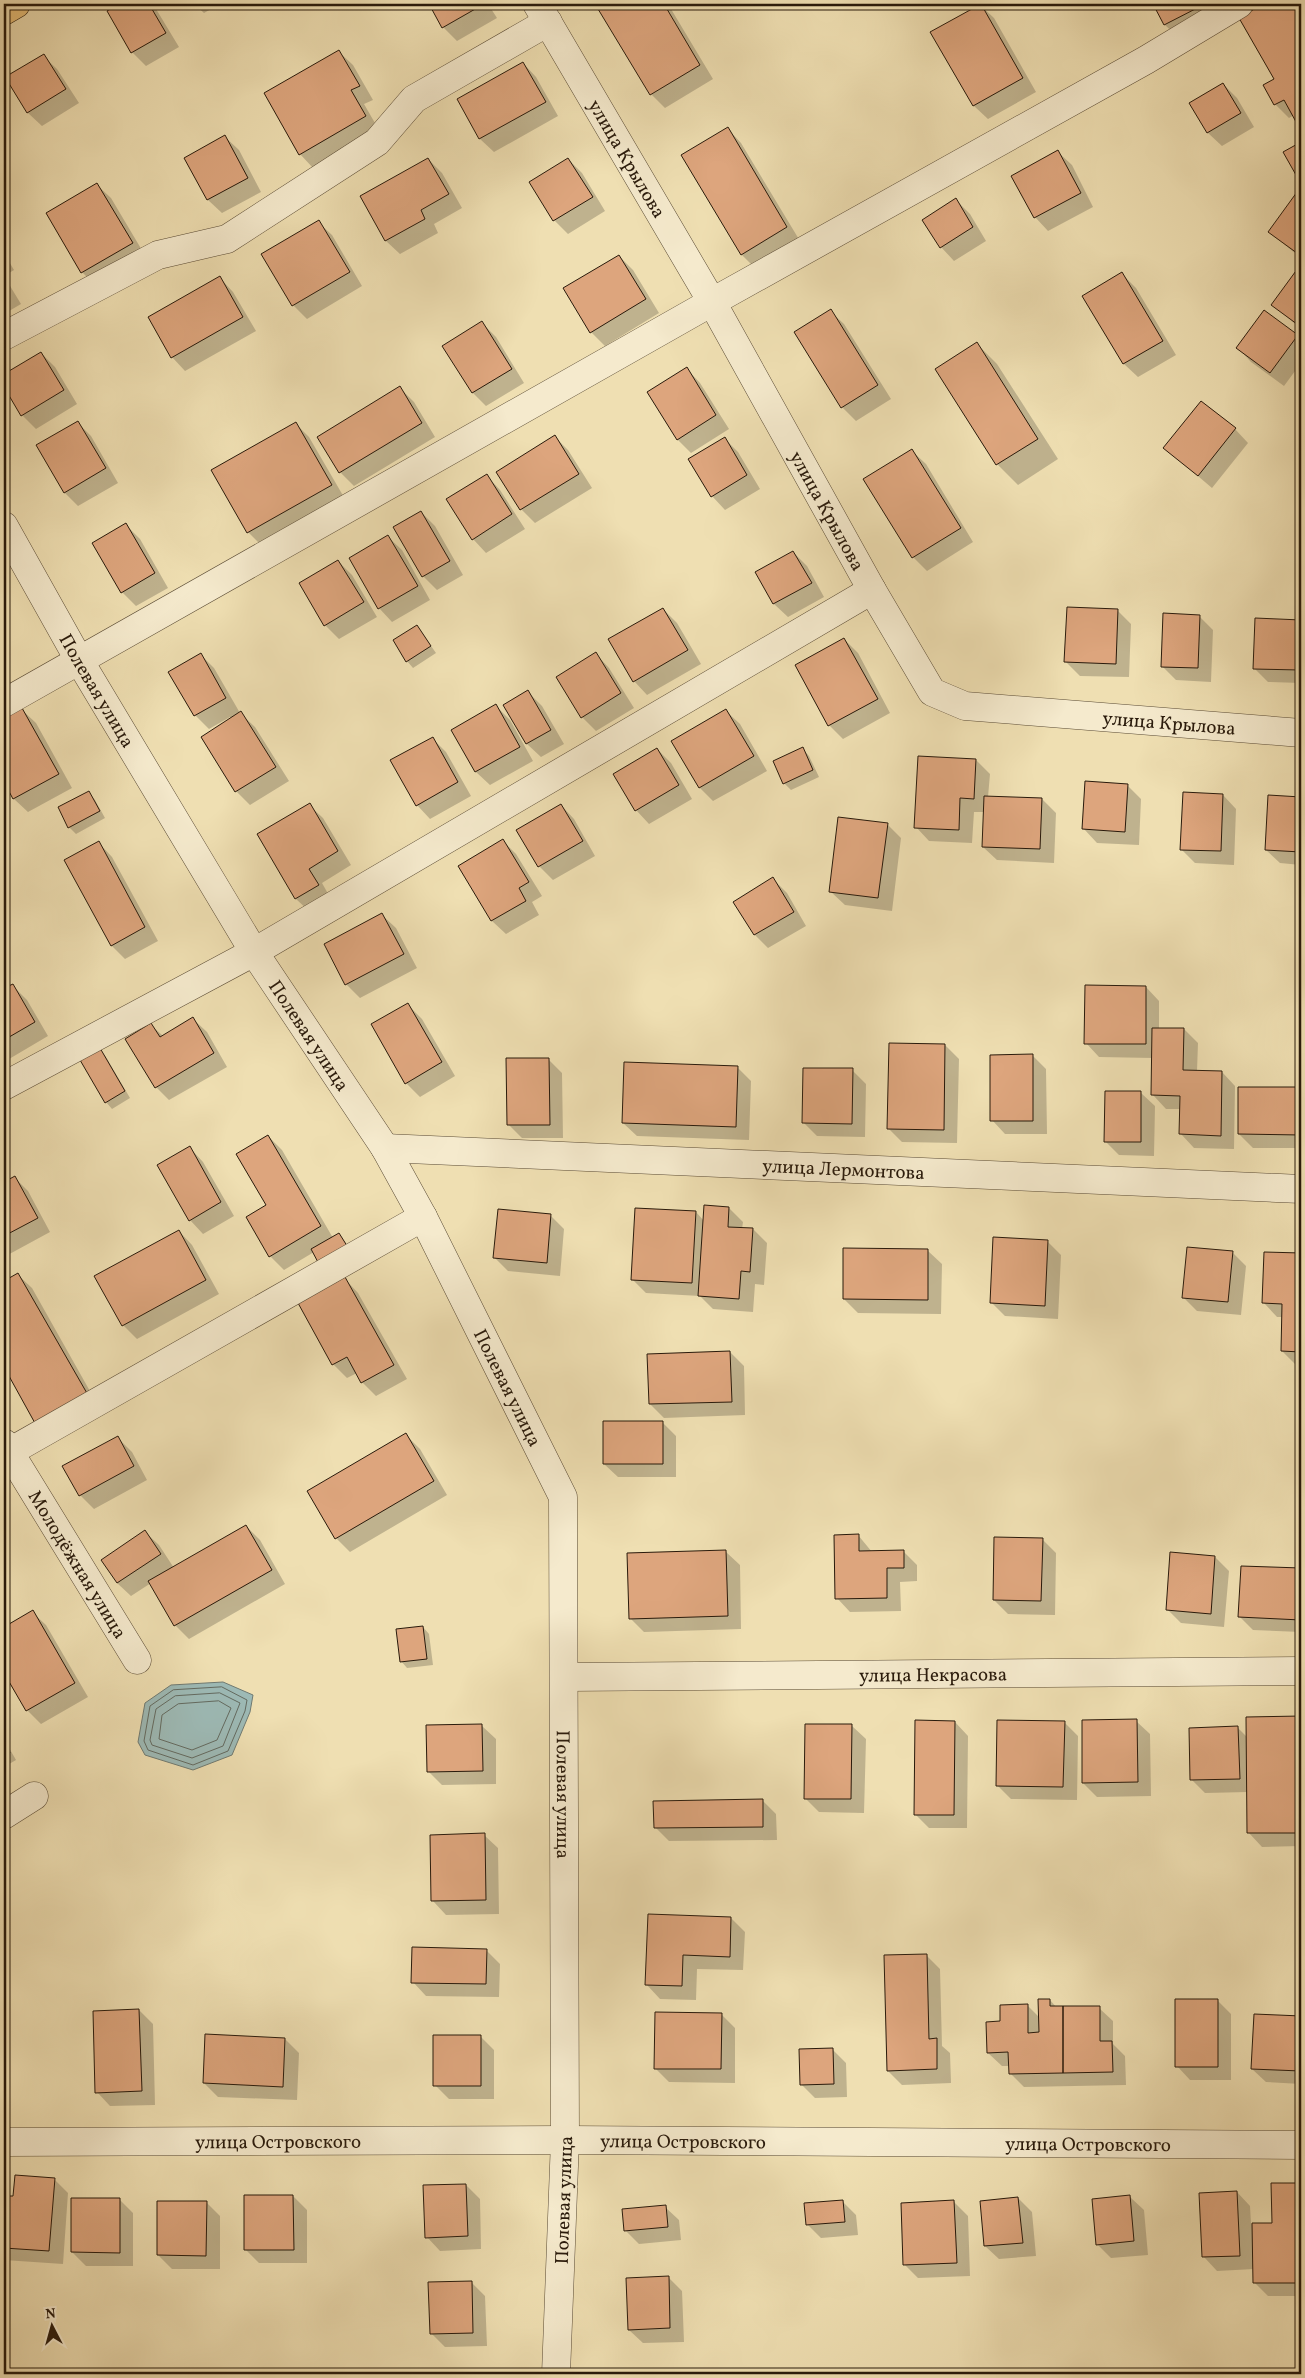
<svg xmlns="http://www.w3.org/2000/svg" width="1305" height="2378" font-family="Vollkorn,serif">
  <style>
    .water { fill: #9dbab6; stroke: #6f7a72 }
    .shadow { fill: #0003 }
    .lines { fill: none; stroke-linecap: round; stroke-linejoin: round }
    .shore { stroke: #636a60; stroke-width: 1 }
    .building { fill: #dda57d; stroke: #291a0b }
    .minor-casing { stroke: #5a4b35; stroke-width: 29 }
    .major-casing { stroke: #291a0b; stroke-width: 29 }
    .minor { stroke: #f5eacd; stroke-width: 28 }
    .major { stroke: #e8c079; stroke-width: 28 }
    .labels { text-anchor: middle; stroke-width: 4; stroke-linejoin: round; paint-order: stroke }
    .street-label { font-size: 19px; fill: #291a0b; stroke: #f5eacd }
  </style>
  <rect width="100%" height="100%" fill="#efdfb2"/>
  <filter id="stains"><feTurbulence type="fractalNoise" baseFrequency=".004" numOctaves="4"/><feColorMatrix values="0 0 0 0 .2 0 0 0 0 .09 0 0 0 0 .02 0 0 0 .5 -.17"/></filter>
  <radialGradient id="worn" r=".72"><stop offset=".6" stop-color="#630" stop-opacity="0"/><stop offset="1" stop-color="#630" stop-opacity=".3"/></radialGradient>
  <path class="water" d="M223 1682 253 1695 250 1712 232 1755 193 1770 145 1755 138 1742 145 1703 171 1685Z"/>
  <path class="shadow" d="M121 4H153L179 47 146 66 132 52 108 11Z
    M194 4H220L204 13Z
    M430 4H488L497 18 457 41 443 27Z
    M597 4H668L713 79 665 108 651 94Z
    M1154 4H1207L1216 19 1179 38 1165 25Z
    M1266 4H1298L1301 8V128L1294 115 1289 118 1275 104 1265 85 1276 79 1241 18Z
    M980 5 994 18 1036 92 988 119 974 106 932 32Z
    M339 52 353 65 373 100 364 104 379 130 313 168 300 154Z
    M43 56 57 69 79 103 42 126 28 113 7 78Z
    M523 63 536 77 558 116 494 152 480 139 458 100Z
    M1223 84 1237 98 1254 127 1222 146 1208 133 1191 104Z
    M728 129 741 143 800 241 755 268 742 255 682 155Z
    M225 137 239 150 261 192 222 213 208 200Z
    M1301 144V179L1285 153Z
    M1058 152 1072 165 1093 207 1048 231 1035 217Z
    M428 159 442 173 462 208 434 224 438 233 400 254 386 241 361 197Z
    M568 159 582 173 605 211 568 234 554 220Z
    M97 185 111 198 146 257 96 286 82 272 48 214Z
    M1297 194 1301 197V258L1269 232Z
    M956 200 970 214 986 241 954 261 941 247Z
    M318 222 332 235 362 286 307 319 293 305Z
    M4 253 14 270 4 276 21 304 4 314Z
    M619 256 633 270 659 313 605 346 591 332Z
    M1301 266V329L1273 305Z
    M1122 274 1136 288 1176 355 1138 377 1124 364 1084 296Z
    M220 278 233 292 256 331 185 371 172 357Z
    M830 311 844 324 891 399 856 421 842 407Z
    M1264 312 1301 340V363L1284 386 1251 362 1238 348Z
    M482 323 496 337 524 383 486 406 473 393 444 346Z
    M977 344 997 364 1058 459 1018 485 997 464Z
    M41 353 55 367 77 404 36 429 22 415 4 384V375Z
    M687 369 700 383 729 429 691 453 677 439Z
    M400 388 414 402 435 437 354 486 340 472 319 437Z
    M78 423 91 436 118 483 78 506 65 493 38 446Z
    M295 423 309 437 345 499 262 546 248 532Z
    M1235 429 1248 443 1212 488 1165 448Z
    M555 437 568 450 592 488 535 523 521 509 498 472Z
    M725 439 738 452 760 489 725 510 712 496Z
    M912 451 926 464 973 542 927 571 913 557Z
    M487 476 500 490 525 529 486 553 473 539Z
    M421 512 435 526 463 575 437 590 423 576Z
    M126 525 140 539 168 588 136 606 122 592 94 543Z
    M388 537 402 550 430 600 392 622 379 608Z
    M793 552 807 566 824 597 788 617 774 604 757 573Z
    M338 561 352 575 377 617 339 639 325 625 301 584Z
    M663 609 677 623 701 664 647 695 634 681Z
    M1117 610 1131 624 1129 677 1080 676 1066 662Z
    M1199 616 1213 630 1211 682 1176 680 1162 666Z
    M1256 620 1301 621V683L1268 682 1255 669Z
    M417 626 436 653 413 668 407 661Z
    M844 639 858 653 890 713 843 739 829 725Z
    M200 654 214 668 240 713 255 727 289 781 250 805 236 791 202 737 231 719 230 717 209 729 195 715Z
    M596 654 609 668 634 708 596 731 582 717Z
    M4 674 13 690 4 695Z
    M528 692 542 706 564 744 541 757 527 744 505 706Z
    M496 706 510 720 533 761 490 785 476 772 453 730Z
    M22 710 36 723 72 788 28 812 14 799 4 780V720Z
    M726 711 740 724 767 771 713 801 700 788Z
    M432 738 446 752 471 796 430 819 417 805Z
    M657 749 671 763 692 799 649 824 636 810Z
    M803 749 809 756 819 777 791 790 784 783Z
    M976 760 990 774 988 797 1042 799 1056 813 1054 863 997 860 983 847 985 812H974L972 843 929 841 916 827Z
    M1127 785 1141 799 1139 845 1097 843 1084 829Z
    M89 793 95 800 105 818 76 834 69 827Z
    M1223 795 1236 809 1234 865 1195 863 1181 849Z
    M1269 796 1301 798V865L1280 863 1266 850Z
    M309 805 323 818 351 865 322 883 331 899 310 912 296 899 258 835Z
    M561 805 574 819 595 856 553 880 539 866 518 831Z
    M887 824 901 838 892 911 845 905 831 892Z
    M502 840 516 854 542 896 532 902 539 915 506 934 492 921 459 866Z
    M99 843 112 857 158 941 125 959 112 946 65 861Z
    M773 879 787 893 806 926 768 948 755 935 735 902Z
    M382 915 396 928 417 968 360 998 346 984Z
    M4 980 9 988 13 986 27 1000 48 1036 4 1062Z
    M1146 987 1159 1001V1029H1184L1198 1043 1197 1071 1222 1072 1235 1086 1234 1149 1194 1148 1181 1134V1109H1166L1153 1095V1058L1099 1057 1086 1043Z
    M408 1005 422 1019 455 1076 420 1097 406 1083Z
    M193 1019 207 1032 227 1067 169 1100 156 1087 151 1025 163 1036Z
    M945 1045 959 1059 957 1143 902 1142 888 1128Z
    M100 1050 106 1057 130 1098 112 1109 106 1102Z
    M1032 1055 1046 1069 1047 1134H1005L992 1120Z
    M548 1059 562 1073 563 1138H522L508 1124Z
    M737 1067 751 1081 749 1140 637 1136 623 1123Z
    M852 1070 866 1084 865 1137 817 1136 804 1123Z
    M1240 1088 1301 1089V1148H1253L1239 1134Z
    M1141 1093 1155 1106 1154 1156 1119 1155 1105 1141Z
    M268 1136 282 1150 333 1238 339 1234 355 1256 314 1252 284 1270 270 1256Z
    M190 1148 203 1162 234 1216 203 1234 190 1220Z
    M14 1177 28 1191 50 1232 4 1257V1183Z
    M729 1208 743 1222 742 1229H753L767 1243 764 1285 755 1284 753 1312 713 1309 700 1296 646 1293 632 1279 696 1212 704 1221Z
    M550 1215 564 1229 560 1276 508 1271 495 1258Z
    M179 1231 192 1245 219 1294 137 1339 123 1325Z
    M1047 1241 1061 1255 1058 1319 1005 1316 991 1302Z
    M928 1251 942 1264 941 1314 858 1313 844 1299Z
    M1232 1252 1246 1266 1241 1315 1197 1311 1184 1298Z
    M1265 1254 1301 1255V1365H1296L1282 1351 1283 1317H1277L1264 1303Z
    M18 1275 32 1288 100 1409 37 1424 4 1365V1283Z
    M345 1279 358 1293 407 1379 376 1396 362 1382 357 1373 347 1378 333 1364 300 1304Z
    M730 1352 744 1366 745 1415 664 1418 650 1404Z
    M662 1422 676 1436V1477H618L604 1464Z
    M406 1435 420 1449 447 1495 350 1552 336 1538Z
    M118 1438 132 1452 147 1480 94 1509 80 1495Z
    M246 1526 260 1540 285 1584 189 1639 175 1625 151 1583 131 1596 117 1583 145 1532 159 1545 174 1568Z
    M858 1535 872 1552 903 1551 917 1565V1581L900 1582 901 1611 850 1612 837 1598Z
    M1042 1539 1056 1553 1055 1615 1008 1614 994 1600Z
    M4 1544 8 1552 4 1555Z
    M726 1552 740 1565 741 1629 644 1632 630 1618Z
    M1215 1557 1229 1571 1224 1627 1181 1623 1167 1609Z
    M1242 1567 1301 1570V1632L1253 1630 1239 1616Z
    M32 1612 46 1625 88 1697 41 1724 27 1710 4 1670V1628Z
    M423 1627 429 1634 433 1665 407 1668 401 1661Z
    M1301 1717V1846L1262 1847 1249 1833 1248 1792 1205 1793 1192 1780 1238 1728 1247 1737V1718Z
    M1136 1721 1150 1734 1151 1796 1097 1797 1083 1783Z
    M955 1722 968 1736 967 1828H929L915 1814Z
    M1064 1722 1078 1736 1077 1800 1011 1799 997 1785Z
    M482 1726 496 1739V1784L442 1785 428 1771Z
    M852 1726 866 1739 864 1813 819 1812 805 1798Z
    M4 1739 16 1760 4 1767Z
    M762 1800 776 1814 777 1840 669 1841 655 1827Z
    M484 1835 498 1848 499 1914 446 1915 433 1901 432 1836Z
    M649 1915 731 1918 745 1932 743 1970 697 1969 696 2000 660 1999 647 1985Z
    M486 1950 500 1964 499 1997 426 1996 413 1982Z
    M926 1955 940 1969 942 2046 950 2053 951 2083 902 2085 888 2071Z
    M1050 2000 1057 2008H1099L1113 2021V2044L1125 2056 1126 2085 1024 2087 1010 2073V2066H1002L988 2053 1001 2022 1027 2005 1040 2018Z
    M1217 2000 1231 2014V2080H1190L1177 2066Z
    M139 2010 153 2024 155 2105 110 2106 97 2092Z
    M721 2014 735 2028V2083L669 2082 655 2068Z
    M1255 2015 1301 2017V2084L1266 2082 1252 2069Z
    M480 2036 494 2050V2099H449L435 2085Z
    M285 2039 299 2053 297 2100 218 2097 204 2083Z
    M832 2049 846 2063 847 2097 815 2098 801 2084Z
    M54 2179 68 2193 63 2264 4 2260V2197L15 2198Z
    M1273 2184H1301V2296H1268L1255 2283 1254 2269 1217 2271 1204 2257 1237 2192 1250 2206 1251 2224H1273Z
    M466 2185 480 2199 481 2249 440 2251 427 2237Z
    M293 2196 307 2210V2263H259L245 2249Z
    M1130 2197 1144 2210 1148 2255 1111 2258 1097 2244Z
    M1018 2198 1032 2212 1036 2256 999 2259 985 2246Z
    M119 2199 133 2213V2266H86L72 2252Z
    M842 2201 856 2215 858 2235 821 2238 807 2224Z
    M206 2202 220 2216V2269H172L158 2255Z
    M954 2202 968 2216 970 2276 918 2278 904 2264Z
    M665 2207 679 2220 681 2240 639 2244 625 2230Z
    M668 2277 682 2291 684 2342 643 2343 629 2330Z
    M471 2282 485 2296 487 2346 445 2347 432 2334Z"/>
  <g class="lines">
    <path class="shore" d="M222 1687 247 1700 245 1711 228 1751 193 1765 148 1750 144 1741 150 1706 173 1690Z
      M220 1693 240 1703 223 1746 192 1758 152 1745 150 1740 156 1709 175 1696Z
      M219 1701 231 1708 217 1740 192 1750 159 1739 162 1715 178 1704Z"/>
  </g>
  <path class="building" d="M119 4H149L166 33 131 53 107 11Z
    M429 4H484L442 28Z
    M595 4H664L700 65 650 95Z
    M981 4 1023 78 973 106 930 32Z
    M1153 4H1202L1203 5 1164 25Z
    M1263 4H1294L1301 16V131L1284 100 1274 105 1263 85 1274 79 1239 18Z
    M339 50 360 86 351 90 366 116 299 155 264 93Z
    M44 54 66 89 27 113 5 77Z
    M523 62 546 102 479 139 457 99Z
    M1223 83 1241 113 1207 133 1189 103Z
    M728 127 787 227 741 255 681 155Z
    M225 135 248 178 207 200 184 158Z
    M1301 142V172L1296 175 1283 152Z
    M1058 150 1081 193 1034 218 1011 176Z
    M428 158 449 194 421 210 425 219 385 241 360 196Z
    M568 158 593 197 553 221 529 182Z
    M97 183 133 243 81 273 46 213Z
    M1297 192 1301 195V256L1268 232Z
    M956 198 973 227 940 248 922 220Z
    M319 220 350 272 292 306 261 254Z
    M619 255 646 299 590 333 563 288Z
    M1301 264V327L1271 305Z
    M1122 272 1163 341 1123 364 1082 296Z
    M220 276 243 317 171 358 148 317Z
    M831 309 878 385 841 408 794 332Z
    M1264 310 1298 335 1270 373 1236 348Z
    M482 321 512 369 472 393 442 346Z
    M977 342 1038 439 996 465 935 369Z
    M41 352 64 390 21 416 4 387V374Z
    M687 367 716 415 677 440 647 392Z
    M400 386 422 423 339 473 317 437Z
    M1201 401 1236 428 1198 476 1163 448Z
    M78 421 106 468 64 493 36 445Z
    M296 422 332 485 247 533 211 470Z
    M555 435 579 474 520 510 496 472Z
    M725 437 747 475 711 497 688 459Z
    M912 449 961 528 912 558 863 479Z
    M487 474 512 514 472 540 446 499Z
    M421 511 450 561 422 577 393 527Z
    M126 523 155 573 121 593 92 543Z
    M388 535 418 586 378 609 349 558Z
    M793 551 812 583 773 604 755 572Z
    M338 560 364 602 324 626 299 583Z
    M1067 607 1118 609 1116 664 1064 662Z
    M663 608 688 650 633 682 608 639Z
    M1163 613 1200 615 1198 668 1161 667Z
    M1255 618 1301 620 1300 670 1253 669Z
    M417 625 431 646 406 662 393 640Z
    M844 638 878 699 828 726 795 665Z
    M596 652 621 693 581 718 556 677Z
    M201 653 226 698 194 716 168 672Z
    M528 690 551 730 526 744 503 705Z
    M496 704 520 747 475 772 451 730Z
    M22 708 59 774 13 799 4 782V718Z
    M726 709 754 756 699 788 671 741Z
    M241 711 276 767 235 792 201 737Z
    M433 737 458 782 416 806 390 760Z
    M803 747 813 770 783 784 773 761Z
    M657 748 679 785 635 811 613 774Z
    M918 756 976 759 974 799 960 798 959 830 914 828Z
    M1085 781 1128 784 1125 832 1082 829Z
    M89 791 100 811 68 828 58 807Z
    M1183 792 1223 794 1221 851 1180 850Z
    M1268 795 1301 797V852L1265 850Z
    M984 796 1042 798 1040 849 982 847Z
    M310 803 338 851 309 869 319 885 295 899 257 834Z
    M561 804 583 841 538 867 516 830Z
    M838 817 888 823 878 898 829 892Z
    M503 839 529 882 519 888 526 901 491 921 458 866Z
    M99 841 145 927 111 946 64 860Z
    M773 877 794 912 754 935 733 902Z
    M382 913 404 954 345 985 324 944Z
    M13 984 35 1022 4 1040V988Z
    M1085 985 1146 986V1044H1084Z
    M408 1003 442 1062 405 1084 371 1024Z
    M193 1017 214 1053 155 1088 125 1039 151 1023 160 1037Z
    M1152 1028H1184L1183 1070 1222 1071 1221 1136 1179 1134 1180 1096 1151 1095Z
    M889 1043 945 1044 944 1130 887 1129Z
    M100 1048 125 1091 105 1103 80 1060Z
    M1033 1054V1121H990V1055Z
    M506 1058H549L550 1125H507Z
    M624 1062 738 1066 736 1127 622 1123Z
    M803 1068H853L852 1124 802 1123Z
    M1238 1087H1301V1135L1238 1134Z
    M1105 1091H1141V1142H1104Z
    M268 1135 321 1226 269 1257 246 1217 266 1205 236 1154Z
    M190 1146 221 1202 189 1221 157 1165Z
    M15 1176 38 1218 4 1236V1182Z
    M704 1205 729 1207 728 1227 753 1228 750 1272 741 1271 739 1299 698 1296Z
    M635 1208 696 1211 692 1283 631 1280Z
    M498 1209 551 1214 547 1263 493 1258Z
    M179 1230 206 1280 122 1326 94 1276Z
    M339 1233 349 1249 320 1266 311 1249Z
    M993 1237 1048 1240 1045 1306 990 1303Z
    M1187 1247 1233 1251 1228 1302 1182 1298Z
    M843 1248 928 1249V1300L843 1299Z
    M1264 1252 1301 1253V1352L1281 1351 1282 1304 1262 1303Z
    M18 1273 88 1395 36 1425 4 1367V1281Z
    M345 1277 394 1365 361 1383 347 1357 332 1365 298 1303Z
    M730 1351 732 1402 649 1404 647 1354Z
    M603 1421H663V1464H603Z
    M406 1433 434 1481 335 1539 307 1491Z
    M118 1436 134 1466 79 1496 62 1466Z
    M246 1525 272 1570 174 1626 148 1581Z
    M145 1530 161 1554 117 1583 101 1560Z
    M859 1534V1551L904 1550V1568H887V1598L835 1599 834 1535Z
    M994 1537 1043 1538 1041 1601 993 1600Z
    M726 1550 728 1616 629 1619 627 1553Z
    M1170 1552 1215 1556 1211 1614 1166 1610Z
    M1241 1566 1301 1568V1620L1238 1617Z
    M33 1610 75 1683 26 1711 4 1673V1627Z
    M423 1626 427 1659 400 1662 396 1629Z
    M1301 1716V1833H1247L1246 1717Z
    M1137 1719 1138 1782 1082 1783V1720Z
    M915 1720 955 1721 954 1815H914Z
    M997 1720 1065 1721 1063 1787 996 1786Z
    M482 1724 483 1771 427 1772 426 1725Z
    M805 1724H852L851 1799H804Z
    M1238 1726 1240 1779 1190 1780 1189 1728Z
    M4 1742 10 1753 4 1757Z
    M763 1799V1827L654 1828 653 1801Z
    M485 1833 486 1900 431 1901 430 1835Z
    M648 1914 731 1917 730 1957 683 1955 682 1986 645 1985Z
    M412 1947 487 1949 486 1984 411 1983Z
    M927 1954 929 2039 937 2038V2069L887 2071 884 1955Z
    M1038 1999H1050V2006H1063V2073L1009 2074 1008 2052 987 2053 986 2022 1000 2021V2005L1028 2004V2033L1039 2032Z
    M1175 1999H1218V2067H1175Z
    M1063 2006H1100V2041H1112L1113 2072 1063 2073Z
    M139 2009 142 2091 95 2093 93 2011Z
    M655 2012 722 2013 721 2069H654Z
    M1254 2014 1301 2016V2071L1251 2069Z
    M205 2034 285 2038 283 2087 203 2083Z
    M433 2035H481V2086H433Z
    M833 2048 834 2084 800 2085 799 2049Z
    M15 2175 55 2178 49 2251 4 2248V2196H13Z
    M1271 2183H1301V2283H1253L1252 2223H1272Z
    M466 2184 468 2236 425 2238 423 2185Z
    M1237 2191 1240 2256 1202 2257 1199 2193Z
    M244 2195H293L294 2250H244Z
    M1130 2195 1134 2241 1096 2245 1092 2199Z
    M1018 2197 1023 2243 984 2246 980 2201Z
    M71 2198H120V2253L71 2252Z
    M843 2200 845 2222 806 2225 804 2203Z
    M954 2200 957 2263 903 2265 901 2203Z
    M157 2201H207L206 2256 157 2255Z
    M666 2205 668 2227 624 2231 622 2209Z
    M669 2276 670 2328 628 2330 626 2278Z
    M472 2281 473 2333 430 2334 428 2282Z"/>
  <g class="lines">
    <g class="minor-casing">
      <g id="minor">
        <path id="s1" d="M537 4 712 302 872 590 932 692 965 706 1301 733"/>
        <path d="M4 336 158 255 227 239 377 142 414 99 548 22"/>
        <path id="s2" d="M4 526 79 660 254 952 385 1148 423 1217 563 1497 565 2140 556 2374"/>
        <path d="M4 703 712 302 1146 60 1239 4"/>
        <path d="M4 1086 254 952 872 590"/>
        <path id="s3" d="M385 1148 1301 1189"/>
        <path id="s4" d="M4 1443 137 1660"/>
        <path d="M4 1455 423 1217"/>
        <path id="s5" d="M565 1677 1301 1671"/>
        <path d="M4 1815 34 1796"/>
        <path id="s6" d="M4 2142 565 2140 1301 2145"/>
      </g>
    </g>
    <g class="major-casing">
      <path id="major" d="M4 11 16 4"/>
    </g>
    <use href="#minor" class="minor"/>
    <use href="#major" class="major"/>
  </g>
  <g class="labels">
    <g class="street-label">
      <text dy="7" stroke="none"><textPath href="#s1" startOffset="179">улица Крылова</textPath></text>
      <text dy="7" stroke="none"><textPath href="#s1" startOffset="584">улица Крылова</textPath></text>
      <text dy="7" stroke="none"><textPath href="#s2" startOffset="189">Полевая улица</textPath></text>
      <text dy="7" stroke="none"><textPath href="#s1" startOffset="1034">улица Крылова</textPath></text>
      <text dy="7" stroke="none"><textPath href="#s2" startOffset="594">Полевая улица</textPath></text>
      <text dy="7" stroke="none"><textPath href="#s3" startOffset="459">улица Лермонтова</textPath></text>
      <text dy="7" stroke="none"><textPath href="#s2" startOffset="999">Полевая улица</textPath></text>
      <text dy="7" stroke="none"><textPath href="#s4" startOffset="142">Молодёжная улица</textPath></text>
      <text dy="7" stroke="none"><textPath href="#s5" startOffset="368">улица Некрасова</textPath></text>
      <text dy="7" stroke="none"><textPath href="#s2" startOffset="1419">Полевая улица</textPath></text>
      <text dy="7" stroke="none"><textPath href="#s6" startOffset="274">улица Островского</textPath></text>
      <text dy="7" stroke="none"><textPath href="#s6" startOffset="679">улица Островского</textPath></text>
      <text dy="7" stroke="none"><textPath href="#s6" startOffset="1084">улица Островского</textPath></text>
      <text transform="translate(563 2200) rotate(-88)" y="7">Полевая улица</text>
    </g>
  </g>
  <rect width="1305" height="2378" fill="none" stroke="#efdfb2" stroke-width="20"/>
  <rect x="5" y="5" width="1295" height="2368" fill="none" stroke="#291a0b" stroke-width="2.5"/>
  <rect x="10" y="10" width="1285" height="2358" fill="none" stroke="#291a0b"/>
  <g transform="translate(52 2326) rotate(354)" stroke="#f5eacd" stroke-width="4" paint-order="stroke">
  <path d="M0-4L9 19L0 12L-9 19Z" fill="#291a0b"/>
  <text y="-8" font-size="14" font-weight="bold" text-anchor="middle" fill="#291a0b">N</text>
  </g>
  <rect width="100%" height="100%" filter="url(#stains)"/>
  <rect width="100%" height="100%" fill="url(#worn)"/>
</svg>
